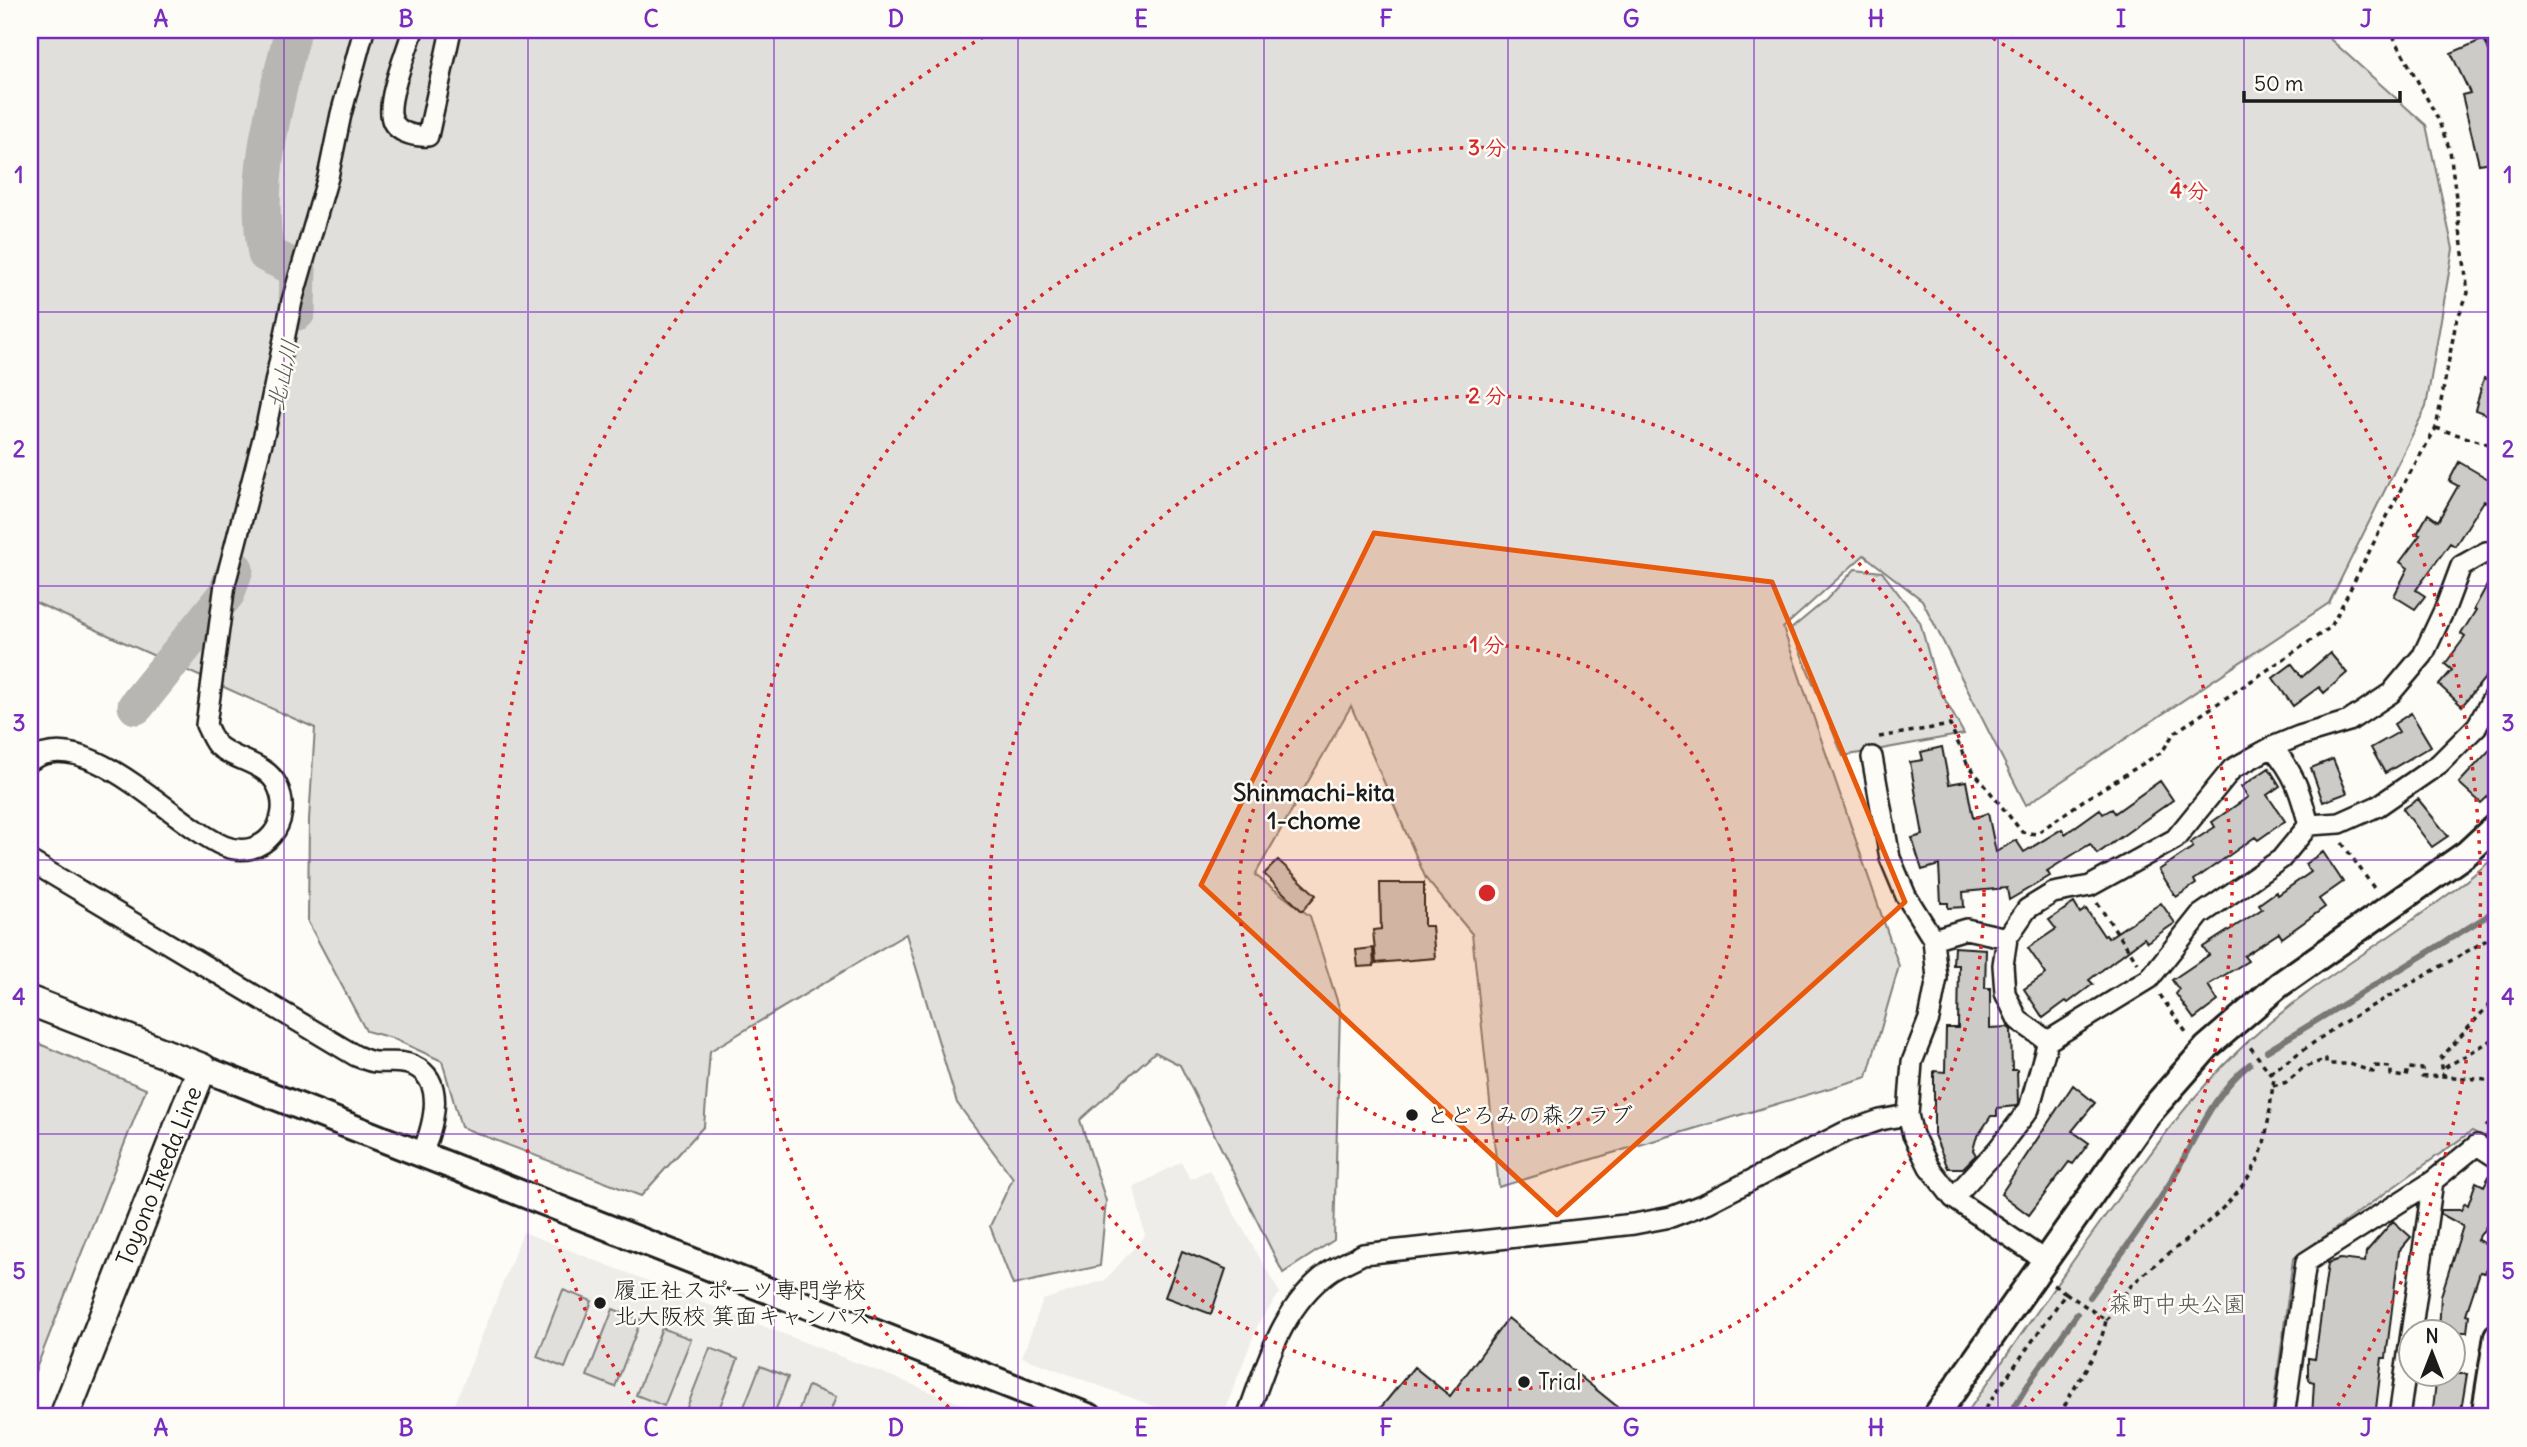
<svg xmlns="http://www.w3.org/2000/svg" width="2527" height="1447" font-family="Delius,'Klee One',sans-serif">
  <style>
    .built { fill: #eeede9 }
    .green { fill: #e0dfdb; stroke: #7e7e7c; stroke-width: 2 }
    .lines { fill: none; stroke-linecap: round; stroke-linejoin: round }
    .stream { stroke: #797876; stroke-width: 6 }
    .river { stroke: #b7b6b2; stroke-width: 37 }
    .building { fill: #cccbc8; stroke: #1c1c1c; stroke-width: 2 }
    .minor-casing { stroke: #1c1c1c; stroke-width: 24 }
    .tertiary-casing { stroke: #1c1c1c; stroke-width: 30 }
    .secondary-casing { stroke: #1c1c1c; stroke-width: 33 }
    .path { stroke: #1c1c1c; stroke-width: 3.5; stroke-dasharray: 5 5; stroke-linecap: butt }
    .minor { stroke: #fdfcf7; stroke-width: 19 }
    .tertiary { stroke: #fdfcf7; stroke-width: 24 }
    .secondary { stroke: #fdfcf7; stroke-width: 28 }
    .marked { fill: #e8590c; fill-opacity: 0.2; stroke: #e8590c; stroke-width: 5; stroke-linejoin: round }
    .grid { fill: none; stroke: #7b2cbf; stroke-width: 2; stroke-opacity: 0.55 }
    .ring { fill: none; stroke: #d62828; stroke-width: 3.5; stroke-dasharray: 3.5 7 }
    .poi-dot { fill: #1c1c1c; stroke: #fdfcf7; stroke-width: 2.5 }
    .labels { text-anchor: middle; stroke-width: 5; stroke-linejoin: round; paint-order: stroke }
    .poi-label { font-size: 23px; fill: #1c1c1c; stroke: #fdfcf7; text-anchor: start }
    .street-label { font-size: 23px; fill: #1c1c1c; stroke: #fdfcf7 }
    .park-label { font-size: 23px; fill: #575655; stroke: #fdfcf7 }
    .water-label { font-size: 24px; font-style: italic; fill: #5a5a58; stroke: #fdfcf7 }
    .neighbourhood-label { font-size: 24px; font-weight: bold; fill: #1c1c1c; stroke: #fdfcf7 }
    .centre { fill: #d62828; stroke: #fdfcf7; stroke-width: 3.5 }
    .ring-label { font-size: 21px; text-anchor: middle; font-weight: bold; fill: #d62828; stroke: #fdfcf7; stroke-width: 5; stroke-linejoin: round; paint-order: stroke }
    .neatline { fill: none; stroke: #7b2cbf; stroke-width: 2.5 }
    .grid-label { font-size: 23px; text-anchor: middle; font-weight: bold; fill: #7b2cbf }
  </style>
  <rect width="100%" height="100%" fill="#fdfcf7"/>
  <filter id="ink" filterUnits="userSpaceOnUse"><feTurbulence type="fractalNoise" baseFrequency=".0143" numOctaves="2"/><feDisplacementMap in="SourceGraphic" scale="14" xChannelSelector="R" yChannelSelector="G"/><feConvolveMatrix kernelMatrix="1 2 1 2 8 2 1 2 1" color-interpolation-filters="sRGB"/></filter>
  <g filter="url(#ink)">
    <path class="built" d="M1181 1162 1190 1179 1209 1170 1280 1293 1259 1322 1222 1417H1183L1022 1357 1043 1300 1105 1280 1145 1236 1134 1187Z
      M523 1232 995 1417H450Z"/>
    <path class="green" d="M30 30H2320L2426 125 2453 249 2426 407 2329 603 2026 805 1922 600 1864 555 1783 628 1899 966 1867 1077 1499 1187 1472 934 1426 879 1351 706 1255 875 1310 916 1340 1010 1334 1240 1283 1273 1180 1065 1155 1052 1080 1120 1106 1201 1100 1266 1013 1285 990 1226 1013 1178 957 1103 906 934 710 1051 704 1126 641 1196 461 1127 442 1061 392 1038 366 1031 308 922 309 820 315 728 30 600Z
      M1855 569 1882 572 1920 622 1937 685 1964 734 1843 756 1791 629 1826 600Z
      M2497 855V1125L2484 1137 2472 1131 2293 1259 2272 1417H1964C2014 1345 2064 1272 2116 1201 2153 1150 2190 1097 2236 1053 2314 976 2415 928 2497 855Z
      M30 1040 146 1089 30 1384Z
      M563 1290 592 1301 565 1368 537 1357Z
      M613 1309 641 1320 615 1387 587 1376Z
      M662 1328 691 1339 664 1406 636 1395Z
      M710 1348 738 1359 716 1417H691L684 1415Z
      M760 1366 788 1377 773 1417H740Z
      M808 1386 836 1397 828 1417H796Z"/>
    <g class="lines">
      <path class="stream" d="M2267 1051 2497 910
        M2090 1297C2118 1258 2147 1221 2171 1181 2194 1142 2213 1092 2250 1064
        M2008 1417 2034 1375 2077 1314"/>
      <path class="river" d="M293 30C275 103 253 178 266 254L298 269 297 312
        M136 706 227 593 235 569"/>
    </g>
    <path class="building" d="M2484 39 2497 69V161L2479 164 2462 95 2470 93 2451 53Z
      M2484 378 2497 382V418L2475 410Z
      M2459 462 2497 484V509L2484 501 2455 546 2450 543 2416 590 2425 596 2415 609 2394 596 2408 568 2400 562 2420 535 2417 534 2428 514 2438 521 2458 486 2449 481Z
      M2497 567V657L2491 666 2493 668 2462 706 2439 685 2452 670 2445 664 2465 637 2461 634 2476 610 2474 609Z
      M2330 653 2347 673 2324 693 2319 687 2293 706 2273 678 2292 664 2302 677Z
      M2411 713 2431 746 2385 773 2371 748 2399 732 2394 724Z
      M2497 742V788L2481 803 2459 783Z
      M1942 747 1949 784 1966 781 1973 818 1988 813 1996 852 2016 840 2024 852 2062 829 2065 834 2100 809 2103 814 2112 809 2115 813 2160 781 2173 800 2097 854 2090 844 2047 871 2050 876 2009 900 2007 888 1963 892 1964 907 1948 908V903H1941L1939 865 1922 870 1912 838 1923 835 1910 762 1923 760 1921 752Z
      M2333 759 2347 793 2323 802 2311 768Z
      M2269 768 2280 786 2267 795 2285 821 2258 840 2255 837 2224 859 2194 880 2196 884 2176 897 2159 870 2193 847 2190 843 2215 827 2212 822 2248 797 2241 787Z
      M2418 799 2448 836 2432 847 2403 809Z
      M2323 852 2343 882 2319 899 2325 907 2282 938 2279 933 2244 956 2248 961 2208 985 2218 1001 2194 1019 2176 994 2179 990 2172 980 2209 955 2203 947 2262 909 2259 904 2276 892 2278 895 2311 872 2305 864Z
      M1278 860 1316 895 1302 911 1264 874Z
      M1380 883H1424V926H1432L1435 958 1376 963 1373 930 1381 929Z
      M2074 903 2080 913 2086 909 2104 936 2106 935 2108 938 2161 903 2175 923 2147 942 2144 938 2089 980 2093 984 2068 1003 2066 1001 2043 1018 2024 989 2046 974 2028 948 2056 929 2049 920Z
      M1954 947 1986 949 1985 988H1990V1028L2008 1027 2011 1030 2012 1070H2017L2018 1103 2016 1106 1997 1108V1116H1991L1976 1139 1973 1150 1976 1155 1963 1168H1948L1934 1135V1071L1945 1072 1946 1028H1958L1959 965H1953Z
      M1373 948 1374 966 1358 967 1356 950Z
      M2073 1085 2095 1103 2072 1131 2089 1143 2073 1164 2069 1162 2029 1215 2001 1194Z
      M2493 1169 2497 1170V1210L2477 1240 2493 1246 2485 1273 2480 1272 2466 1314 2469 1315 2467 1332H2439L2441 1296 2463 1226 2441 1214V1210H2461L2465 1203 2468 1205 2476 1182 2484 1186Z
      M2393 1221 2411 1237 2399 1251 2386 1358H2382L2375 1417H2312L2314 1382 2310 1381 2308 1376V1358L2315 1359 2328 1263 2340 1259 2365 1262 2366 1252Z
      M1182 1251 1226 1269 1211 1314 1165 1297Z
      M1508 1318 1630 1417H1373L1414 1367 1450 1396Z
      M2437 1374H2467L2460 1417H2432Z"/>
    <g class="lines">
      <g class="minor-casing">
        <path id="minor" d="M413 30C407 51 389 93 391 114 392 132 414 137 428 136L451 30
          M2272 747C2295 774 2300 791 2309 825L2281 859 2200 915 2149 979 2048 1041 2018 1020 2005 993 2003 965 2007 938 2027 909 2053 893 2090 886 2175 839 2232 769 2272 747 2299 736 2349 721 2391 693 2423 655 2446 606 2461 566 2486 552 2497 551
          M1872 757 1890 858 1906 896 1933 939 1937 978 1929 1019 1912 1062 1908 1115 1913 1135 1929 1167 1953 1198 2044 1260
          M30 761C86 722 173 824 224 846 263 862 295 821 277 785 266 762 233 761 216 744 212 739 209 731 206 725L225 584 265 431 292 301 328 177 341 114 364 30
          M2309 825 2340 823 2378 806 2439 764 2477 726 2497 690
          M30 861 356 1056C362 1058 370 1062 376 1062 389 1063 402 1060 414 1066 448 1082 432 1129 422 1154
          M1933 939 1966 929 2007 938
          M1953 1198 1998 1149 2029 1109 2048 1041
          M1247 1417C1267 1364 1281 1307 1329 1272 1339 1265 1352 1260 1363 1254L1634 1224 1671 1217 1707 1203 1845 1132 1880 1120 1908 1115
          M2284 1417 2306 1262 2433 1181 2477 1145 2497 1158
          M2399 1417 2433 1181"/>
      </g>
      <g class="tertiary-casing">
        <path id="tertiary" d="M202 1068 1090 1417
          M1935 1417 2149 1113 2207 1047 2279 985 2467 853 2497 825
          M2484 1417 2497 1336"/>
      </g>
      <g class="secondary-casing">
        <path id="secondary" d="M30 1001 202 1068 64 1417"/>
      </g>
      <path class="path" d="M2436 428 2497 447
        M1879 737 1950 725 1967 763 2022 832 2036 834 2084 800 2162 752 2174 733 2331 627 2402 487 2436 428 2456 322 2468 293 2450 150 2437 117 2390 30
        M2342 843 2376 891
        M2097 903 2138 963
        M2160 995 2188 1035
        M2497 996 2441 1058 2443 1076 2446 1067 2497 1037
        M2270 1073 2339 1025 2497 934
        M2273 1086 2287 1082 2303 1068 2326 1059V1064H2350L2373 1072 2375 1066 2391 1067V1075L2406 1077 2408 1068 2422 1069V1077L2443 1076 2497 1081
        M2486 1127 2497 1116
        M2053 1285 2066 1293
        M2106 1320C2117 1309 2123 1293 2135 1282 2176 1244 2231 1214 2257 1162 2268 1142 2270 1102 2274 1078L2247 1043
        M1981 1417 1995 1394 2066 1293 2106 1320C2100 1356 2073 1383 2060 1417"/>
      <use href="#minor" class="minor"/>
      <use href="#tertiary" class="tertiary"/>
      <use href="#secondary" class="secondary"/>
    </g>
  </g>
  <path class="marked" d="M1374 533 1772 582 1905 902 1557 1215 1201 885Z"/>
  <path class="grid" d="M284 30V1417M528 30V1417M774 30V1417M1018 30V1417M1264 30V1417M1508 30V1417M1754 30V1417M1998 30V1417M2244 30V1417M30 312H2497M30 586H2497M30 860H2497M30 1134H2497"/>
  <g class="ring">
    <circle cx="1487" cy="893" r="248"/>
    <circle cx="1487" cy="893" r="497"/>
    <path d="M956 1415A745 745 0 1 1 2018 1415"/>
    <path d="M640 1412A993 993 0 0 1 990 33M1984 33A993 993 0 0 1 2334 1412"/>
  </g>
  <g class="poi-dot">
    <circle cx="1412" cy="1115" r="7"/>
    <circle cx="600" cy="1303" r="7"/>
    <circle cx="1524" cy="1382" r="7"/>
  </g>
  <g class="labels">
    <g class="poi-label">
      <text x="1426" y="1123">とどろみの森クラブ</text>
      <text x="614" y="1298">履正社スポーツ専門学校<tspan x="614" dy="26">北大阪校 箕面キャンパス</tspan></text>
      <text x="1538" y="1390">Trial</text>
    </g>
    <g class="street-label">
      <text transform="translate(159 1176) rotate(-68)" y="8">Toyono Ikeda Line</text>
    </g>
    <g class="park-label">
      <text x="2177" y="1312">森町中央公園</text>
    </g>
    <g class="water-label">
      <text transform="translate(283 375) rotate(-77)" y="8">北山川</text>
    </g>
    <g class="neighbourhood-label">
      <text x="1314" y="801">Shinmachi-kita<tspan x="1314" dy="28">1-chome</tspan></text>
    </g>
  </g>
  <circle cx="1487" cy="893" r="10" class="centre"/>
  <g class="ring-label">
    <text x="1487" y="155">3 分</text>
    <text x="2189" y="198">4 分</text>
    <text x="1487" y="403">2 分</text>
    <text x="1487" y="652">1 分</text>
  </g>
  <rect width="2527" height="1447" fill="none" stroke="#fdfcf7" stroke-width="77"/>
  <g transform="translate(2432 1353)"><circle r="33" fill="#fdfcf7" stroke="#a3a29f" stroke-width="2"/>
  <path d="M0-5L12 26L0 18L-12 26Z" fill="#1c1c1c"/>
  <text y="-10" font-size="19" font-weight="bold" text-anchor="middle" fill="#1c1c1c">N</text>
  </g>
  <path d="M2244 91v10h156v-10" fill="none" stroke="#1c1c1c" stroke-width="3.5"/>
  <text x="2254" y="91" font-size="21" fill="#1c1c1c" stroke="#fdfcf7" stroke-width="5" paint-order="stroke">50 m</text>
  <rect x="38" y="38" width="2450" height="1370" class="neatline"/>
  <g class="grid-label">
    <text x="161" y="27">A</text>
    <text x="406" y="27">B</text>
    <text x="651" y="27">C</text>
    <text x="896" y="27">D</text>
    <text x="1141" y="27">E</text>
    <text x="1386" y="27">F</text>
    <text x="1631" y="27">G</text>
    <text x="1876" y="27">H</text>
    <text x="2121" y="27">I</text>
    <text x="2366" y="27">J</text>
    <text x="19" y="183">1</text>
    <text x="2508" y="183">1</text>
    <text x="19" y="457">2</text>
    <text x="2508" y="457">2</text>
    <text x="19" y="731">3</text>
    <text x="2508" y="731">3</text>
    <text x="19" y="1005">4</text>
    <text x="2508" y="1005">4</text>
    <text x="19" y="1279">5</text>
    <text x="2508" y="1279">5</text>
    <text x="161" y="1436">A</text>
    <text x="406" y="1436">B</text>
    <text x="651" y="1436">C</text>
    <text x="896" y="1436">D</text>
    <text x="1141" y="1436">E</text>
    <text x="1386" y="1436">F</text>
    <text x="1631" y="1436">G</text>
    <text x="1876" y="1436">H</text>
    <text x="2121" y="1436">I</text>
    <text x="2366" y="1436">J</text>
  </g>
</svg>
